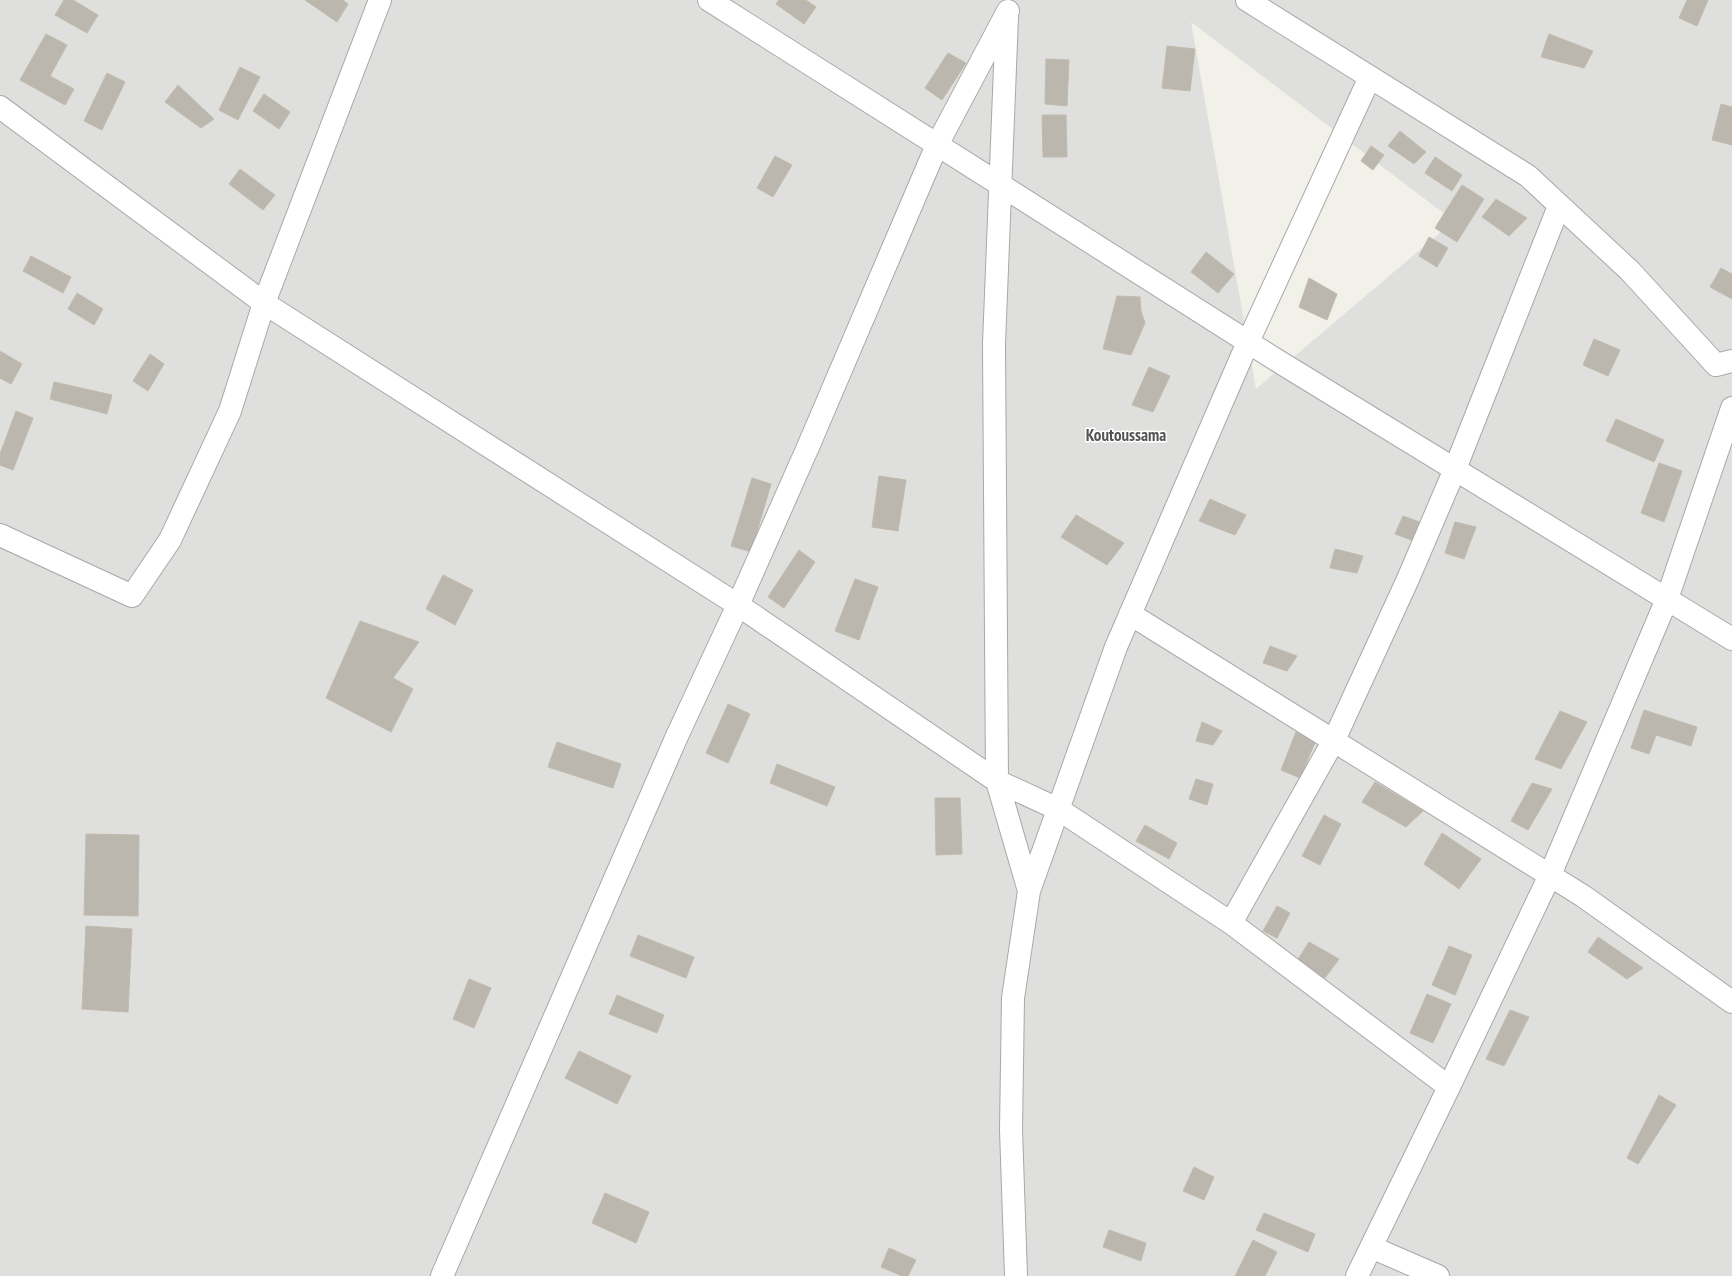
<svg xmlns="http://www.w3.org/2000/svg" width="1732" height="1276" font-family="'PT Sans Narrow',sans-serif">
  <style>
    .residential { fill: #dfdfde; fill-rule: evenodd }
    .building { fill: #bbb7ae; stroke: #c2bbab }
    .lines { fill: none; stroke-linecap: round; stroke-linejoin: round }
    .minor-casing { stroke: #a8a8a8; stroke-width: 24 }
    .minor { stroke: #fff; stroke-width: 22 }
    .labels { text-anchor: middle; stroke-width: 3; stroke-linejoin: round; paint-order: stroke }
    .quarter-label { font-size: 17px; font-weight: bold; fill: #545454; stroke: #fff }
  </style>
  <rect width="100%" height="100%" fill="#f1f0e9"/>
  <path class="residential" d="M0 0H1732V1276H0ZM1191 22 1454 221 1256 389Z"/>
  <path class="building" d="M64 0H73L98 15 87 33 55 15Z
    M305 0H343L348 4 337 22Z
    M779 0H806L816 7 804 24 776 4Z
    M1687 0H1708L1697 26 1679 18Z
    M46 34 67 45 50 76 74 89 65 105 20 80Z
    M1549 34 1593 51 1584 68 1541 57Z
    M1167 46 1195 49 1190 91 1162 88Z
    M948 53 966 63 942 100 925 88Z
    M1046 59 1069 60 1067 106 1045 104Z
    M240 67 260 77 238 120 219 110Z
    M107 73 125 82 102 130 84 121Z
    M178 85 214 119 201 128 165 102Z
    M264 94 290 112 279 129 253 111Z
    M1721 104 1732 107V145L1712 140Z
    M1042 115H1066L1067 157H1043Z
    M1400 131 1426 152 1414 164 1388 146Z
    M1371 146 1384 155 1373 170 1361 161Z
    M775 156 792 165 773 197 757 188Z
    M1435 157 1462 175 1452 191 1425 173Z
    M240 169 275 195 263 210 229 184Z
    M1462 185 1484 199 1457 242 1435 228Z
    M1496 199 1527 218 1509 236 1482 217Z
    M1429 237 1448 248 1437 267 1419 256Z
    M1206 252 1234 274 1218 293 1191 272Z
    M31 256 71 277 63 293 23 271Z
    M1721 268 1732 274V299L1710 287Z
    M1309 278 1337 294 1327 320 1299 307Z
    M77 293 103 309 94 325 68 309Z
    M1117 296 1140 297 1141 311 1145 323 1131 355 1103 349Z
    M1594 339 1620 350 1608 376 1583 365Z
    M0 351 22 364 11 384 0 378Z
    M150 354 164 364 148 391 133 381Z
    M1149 367 1170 376 1153 412 1132 405Z
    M54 382 112 395 107 414 50 399Z
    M16 411 33 418 13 470 0 465V454Z
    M1616 419 1664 440 1654 462 1606 441Z
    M1659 463 1682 471 1664 522 1641 513Z
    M879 476 906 480 898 531 872 527Z
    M752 478 771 484 751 552 731 546Z
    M1210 499 1246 515 1235 535 1199 521Z
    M1076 515 1124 543 1107 565 1061 537Z
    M1403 516 1422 523 1414 541 1395 534Z
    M1455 522 1476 527 1464 559 1445 553Z
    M1335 549 1363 556 1357 573 1330 568Z
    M799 550 815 562 784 608 768 597Z
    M443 575 473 590 455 625 426 609Z
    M855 579 878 587 859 640 835 631Z
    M360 621 419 642 393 678 413 689 391 732 326 698Z
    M1270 646 1297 656 1287 671 1263 663Z
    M728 704 750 714 728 763 706 753Z
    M1644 710 1697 727 1691 746 1656 735 1649 754 1631 748Z
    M1560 711 1587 722 1561 769 1535 759Z
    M1202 722 1222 731 1213 745 1196 741Z
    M1296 732 1316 740 1300 778 1281 770Z
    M557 742 621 764 613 788 548 767Z
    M777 764 835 787 827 806 770 783Z
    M1196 779 1213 784 1207 805 1189 799Z
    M1375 782 1423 811 1406 827 1362 802Z
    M1532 783 1552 789 1528 830 1511 821Z
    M935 798H960L962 854 936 855Z
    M1324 815 1341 824 1320 865 1302 856Z
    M1145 825 1177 843 1169 859 1136 841Z
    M1442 833 1481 859 1459 889 1424 864Z
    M86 834 139 835 138 916 84 915Z
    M1277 906 1290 913 1277 938 1263 931Z
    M86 926 132 929 128 1012 82 1009Z
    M638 935 694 957 686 978 630 956Z
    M1598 937 1643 968 1627 979 1588 952Z
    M1309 942 1339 959 1325 978 1297 961Z
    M1449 946 1472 955 1455 995 1432 985Z
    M469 979 491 988 474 1028 453 1019Z
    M1427 994 1451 1004 1433 1043 1410 1033Z
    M617 995 664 1015 657 1033 609 1014Z
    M1510 1010 1529 1017 1504 1066 1486 1059Z
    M579 1051 631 1076 617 1104 565 1078Z
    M1659 1095 1676 1105 1638 1164 1627 1158Z
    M1194 1167 1214 1177 1204 1200 1183 1191Z
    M605 1193 649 1212 636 1243 592 1223Z
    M1264 1213 1315 1234 1308 1252 1256 1230Z
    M1109 1230 1146 1243 1141 1261 1103 1247Z
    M1253 1240 1277 1252 1265 1276H1235Z
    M889 1248 916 1260 908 1276H902L881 1267Z"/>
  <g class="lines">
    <g class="minor-casing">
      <path id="minor" d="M709 0 1278 361 1732 639
        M1247 0 1528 176 1630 271 1716 365 1732 361
        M1007 17 994 344 997 781 1029 891
        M0 107 264 303 380 0
        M0 535 132 596 170 540 230 411 264 303 738 605 997 781 1058 809 1231 923 1449 1087
        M1130 614 1583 896 1732 1002
        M1231 923 1334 740 1408 579 1455 469 1559 206
        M1371 1247 1438 1276
        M442 1276 677 736 738 605 808 447 937 145 1008 11
        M1016 1276 1011 1130 1013 998 1029 891 1116 647 1248 342 1370 77
        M1357 1276 1449 1087 1550 875 1667 599 1732 408"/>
    </g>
    <use href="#minor" class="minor"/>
  </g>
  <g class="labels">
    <g class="quarter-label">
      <text x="1126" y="441">Koutoussama</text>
    </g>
  </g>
</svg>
